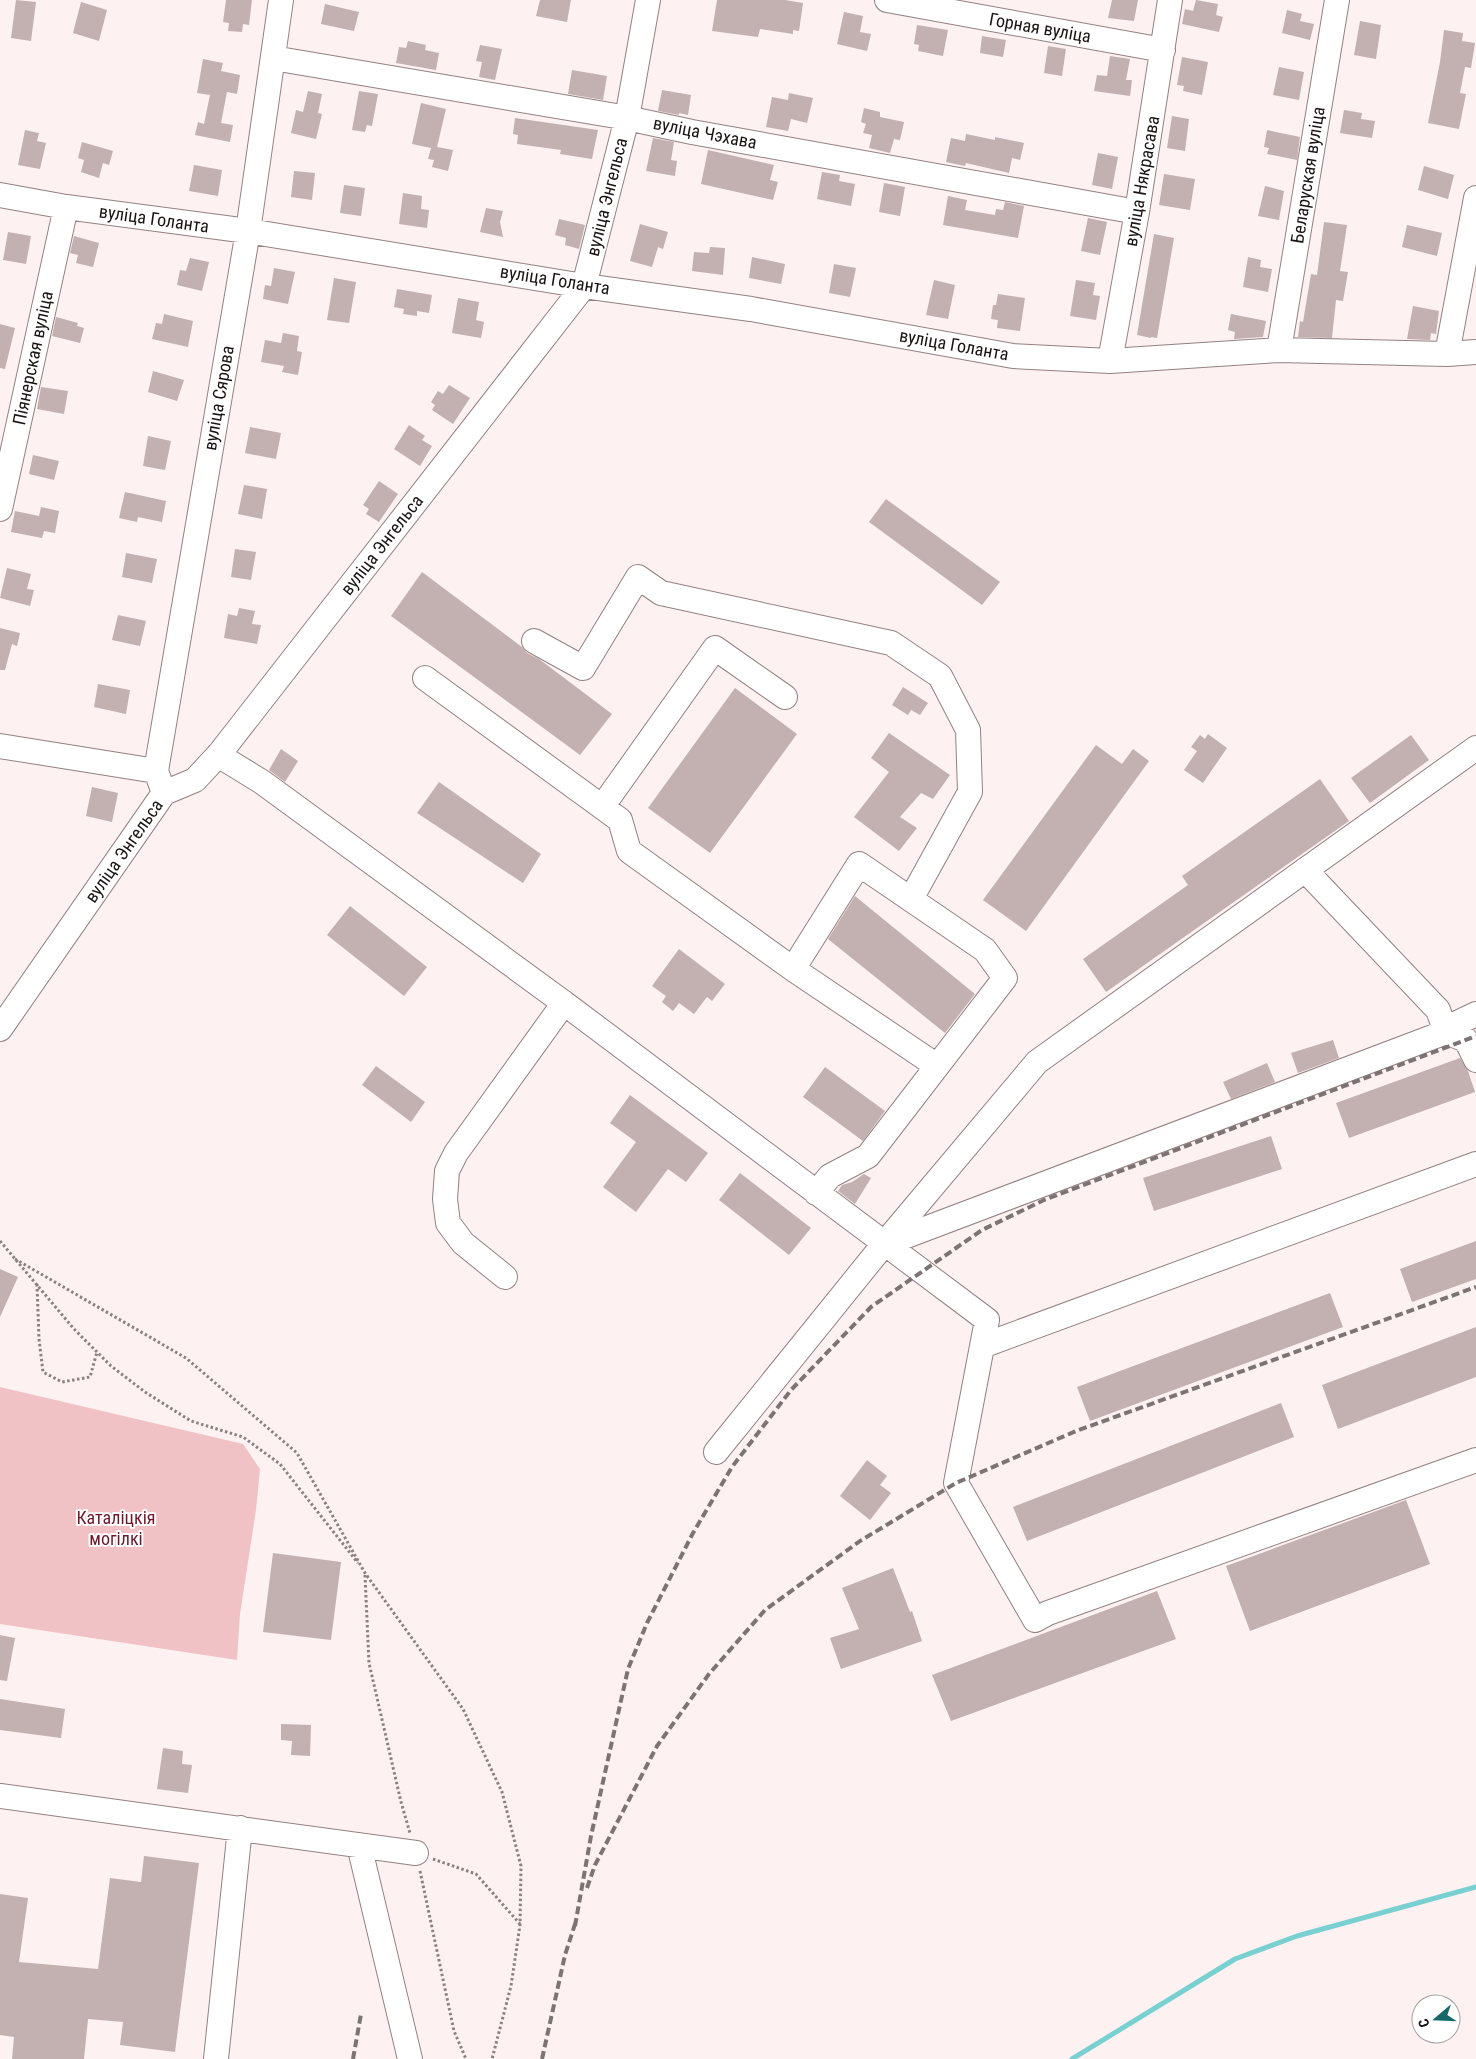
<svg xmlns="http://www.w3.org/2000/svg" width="1476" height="2059" font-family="'Roboto Condensed',sans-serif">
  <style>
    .green { fill: #f1c2c5 }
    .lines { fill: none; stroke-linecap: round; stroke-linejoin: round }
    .stream { stroke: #78d0d1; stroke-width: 5 }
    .building { fill: #c3b0b1 }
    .minor-casing { stroke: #938182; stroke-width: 26 }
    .path { stroke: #8b8182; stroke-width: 3; stroke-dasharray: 2.5 2.5; stroke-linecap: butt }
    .minor { stroke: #fff; stroke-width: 24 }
    .rail { stroke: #7c7374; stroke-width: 4; stroke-dasharray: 8 4; stroke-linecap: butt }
    .labels { text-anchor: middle; stroke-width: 4; stroke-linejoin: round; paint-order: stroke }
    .street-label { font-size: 18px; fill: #191313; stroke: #fff }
    .park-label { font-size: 18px; fill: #6b192a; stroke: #fff }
  </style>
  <rect width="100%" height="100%" fill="#fef1f2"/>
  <path class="green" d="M0 1387 243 1444 260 1469 256 1510 240 1614 237 1660 0 1624Z"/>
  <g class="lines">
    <path class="stream" d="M1072 2059 1235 1959 1297 1936 1476 1887"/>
  </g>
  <path class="building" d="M16 0 36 2 31 41 11 38Z
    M226 0H252L249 25 243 24 242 32 228 31 229 23 223 22Z
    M540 0H571L567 22 536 16Z
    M717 0H785L803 3 799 31 793 30V34L760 29 758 37 712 31Z
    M1112 0H1138L1134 21 1108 18Z
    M1196 0 1218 4 1216 15 1223 17 1219 32 1182 24 1185 9 1193 11Z
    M81 2 107 10 99 41 73 33Z
    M325 4 359 12 354 31 321 24Z
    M1287 10 1302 14 1300 21 1314 24 1310 40 1282 33Z
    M844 12 863 16 860 32 871 34 867 51 837 44Z
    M1360 21 1381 25 1376 59 1354 55Z
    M917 25 948 30 943 56 918 51 919 45 914 44Z
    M1444 30 1463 33 1462 41 1475 43 1471 68 1465 67 1460 93 1466 94 1459 129 1428 123 1440 62Z
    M982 36 1006 40 1003 57 980 53Z
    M408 41 426 45 425 50 439 53 436 70 396 63 399 47 406 48Z
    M480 45 502 49 495 80 479 77 482 62 476 61Z
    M1048 46 1066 49 1062 76 1044 73Z
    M1110 56 1130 59 1126 80H1132L1130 96 1094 91 1097 75 1107 76Z
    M1182 57 1208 62 1202 95 1183 91 1184 86 1177 85Z
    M203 59 223 63 221 71 240 75 237 94 227 92 221 123 233 125 230 142 195 135 198 122 204 124 210 95 197 93Z
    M1279 67 1304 72 1299 100 1273 95Z
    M572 70 607 76 603 100 568 94Z
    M662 90 691 95 688 115 679 113V115L658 111Z
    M308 91 322 94 318 113 322 114 316 139 291 133 296 110 303 112Z
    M359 91 378 94 372 126 367 125 365 132 352 130Z
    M789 93 813 98 807 123 791 119 788 131 766 127 772 97 788 100Z
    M421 103 446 109 437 147 453 150 448 171 432 167 434 160 428 159 431 148 412 144Z
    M864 108 880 112V117L904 122 900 140 894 139 890 153 869 148 872 135 863 133 866 124 861 122Z
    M1344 110 1362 113 1361 119 1375 121 1372 138 1340 133Z
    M1172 116 1189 119 1185 151 1167 148Z
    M515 118 598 130 592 159 560 154 561 150 517 144 518 135 513 134Z
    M25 130 39 133 37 141 46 143 40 169 18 165Z
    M1267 130 1300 137 1297 160 1267 154 1269 148 1264 147Z
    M966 134 995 140V137L1024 143 1020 160 1012 158 1009 173 966 163 965 166 946 162 951 138 965 141Z
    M653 138 674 142 671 160 677 161 675 176 646 171Z
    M82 142 113 151 109 165 103 163 99 178 81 172 84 160 78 158Z
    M708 150 774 165 770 180 778 182 773 200 701 184Z
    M1098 153 1118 157 1112 189 1092 185Z
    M194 165 222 170 218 196 189 191Z
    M1424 166 1454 175 1448 199 1418 190Z
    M294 171 315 173 312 200 291 197Z
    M822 172 840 175 839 181 855 184 851 206 817 199Z
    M1164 174 1195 179 1190 210 1159 205Z
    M884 183 905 187 900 216 879 212Z
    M344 185 365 188 361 216 340 213Z
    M1265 186 1284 191 1279 220 1258 216Z
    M403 193 422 196 421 209 429 210 427 228 399 224Z
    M948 196 967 200 965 210 995 215 996 209 1003 210 1005 202 1024 206 1018 238 943 225Z
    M486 208 503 211 500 222 503 237 480 232Z
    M1088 218 1107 222 1100 255 1081 251Z
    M559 219 585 225 579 249 565 245 566 238 555 235Z
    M1324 222 1347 225 1340 271 1348 272 1343 301 1336 300 1332 338 1298 337 1300 321 1303 322 1311 274 1317 275Z
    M640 224 668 232 663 249 658 247 652 267 630 261Z
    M1407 225 1442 233 1437 256 1402 247Z
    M8 232 31 236 26 264 3 260Z
    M1154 234 1174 238 1157 338 1151 337V338L1137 335Z
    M74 236 99 243 93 267 76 263 78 255 70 253Z
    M710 247 725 248 723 275 692 271 694 252 709 253Z
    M752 257 785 264 781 284 749 278Z
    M1248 257 1261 260 1260 267 1272 269 1268 292 1243 287Z
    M190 258 209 262 202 291 177 285 180 270 186 271Z
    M834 264 856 268 850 297 829 293Z
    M274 268 295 272 288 304 263 299 265 285 271 286Z
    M334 278 356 282 349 323 327 320Z
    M934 280 955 285 948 319 926 315Z
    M1076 280 1095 283 1093 295 1100 296 1096 320 1070 316Z
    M397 289 432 295 429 313 417 311V316L403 314 404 309 394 307Z
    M998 294 1025 298 1020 331 997 328 998 320 991 319 993 305H996Z
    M458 298 479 302 476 320 484 322 481 338 452 333Z
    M1413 306 1439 311 1436 334 1431 333 1430 340 1407 339Z
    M164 314 193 321 188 347 152 339 156 323 162 324Z
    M1231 314 1266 321 1263 337 1234 339 1235 332 1228 330Z
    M56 317 78 323 77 326 84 328 80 343 52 336Z
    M0 324 15 328 5 369 0 368Z
    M283 333 299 336 297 351 302 352 298 375 282 372 284 366 261 362 265 340 281 343Z
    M153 371 184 380 177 401 148 392Z
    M449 385 470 398 453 424 432 410 435 405 431 402 438 391 443 394Z
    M41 387 68 391 64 414 37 409Z
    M409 425 425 436 422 440 432 446 420 466 394 449Z
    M250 427 281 433 276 459 245 453Z
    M148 436 171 441 165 470 143 466Z
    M33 455 59 461 54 480 29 474Z
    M379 481 398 494 379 522 366 514 369 509 363 505Z
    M244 485 267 489 262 519 238 514Z
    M125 492 166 501 162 522 138 517 137 522 119 518Z
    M886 499 1000 582 982 605 869 522Z
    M41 507 59 511 55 533 44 531 42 538 11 532 15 511 39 516Z
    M235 549 256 552 251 580 231 577Z
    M126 553 157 559 152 583 122 577Z
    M7 568 31 574 27 589 34 590 30 606 0 598Z
    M422 572 522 647 527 653 539 659 612 714 580 755 391 616Z
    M239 608 255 611 252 624 261 625 257 644 224 638 228 614 237 616Z
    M118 615 146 621 140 646 112 640Z
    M0 628 20 633 17 646 12 644 5 670H0Z
    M98 684 130 690 126 714 94 707Z
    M903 687 928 703 920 715 911 710 908 715 892 705Z
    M735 688 797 734 710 853 648 808Z
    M889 733 950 775 933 799 921 793 900 817 917 828 899 851 854 817 889 772 871 758Z
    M1208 734 1227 748 1203 783 1184 770 1197 751 1191 747 1200 735 1205 739Z
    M1411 735 1429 760 1370 803 1351 778Z
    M1096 745 1122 764 1133 749 1149 761 1026 931 983 900Z
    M281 749 298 761 285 782 269 770Z
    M1320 779 1349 821 1106 992 1083 959 1188 885 1182 876Z
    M439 782 541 854 523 883 417 813Z
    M92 787 118 793 112 822 86 816Z
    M855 896 975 994 945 1033 828 939Z
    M350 906 427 967 404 996 327 935Z
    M679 949 725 984 712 1001 707 997 694 1014 679 1003 673 1011 662 1002 666 996 652 986Z
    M1333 1040 1339 1058 1298 1073 1291 1053Z
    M1460 1058 1468 1071 1475 1092 1349 1138 1336 1103Z
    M1267 1063 1275 1082 1231 1099 1223 1082Z
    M376 1066 425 1102 411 1122 362 1085Z
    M825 1067 885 1111 863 1141 803 1097Z
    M630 1095 708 1153 686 1182 668 1169 636 1212 603 1187 636 1142 610 1123Z
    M1271 1136 1282 1169 1154 1211 1143 1178Z
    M740 1173 811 1228 789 1255 719 1200Z
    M864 1174 871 1178 855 1204 838 1191 842 1185 852 1182Z
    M1476 1241V1279L1412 1302 1400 1269Z
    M0 1269 18 1277 0 1317Z
    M1330 1293 1343 1327 1090 1421 1077 1387Z
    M1476 1327V1377L1338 1429 1322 1385Z
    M1281 1403 1294 1437 1027 1541 1013 1507Z
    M867 1460 887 1476 880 1485 891 1493 870 1520 840 1496Z
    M1406 1500 1430 1564 1250 1631 1226 1566Z
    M273 1553 341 1562 331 1640 263 1632Z
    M893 1568 910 1612 912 1611 922 1641 841 1669 830 1638 859 1629 842 1588Z
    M1157 1591 1176 1639 951 1721 932 1675Z
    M0 1635 15 1638 7 1681 0 1680Z
    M0 1699 65 1709 61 1738 0 1730Z
    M281 1724 311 1725 310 1756 291 1755 292 1741 281 1740Z
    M163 1748 183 1751 182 1764 192 1765 188 1793 157 1789Z
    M144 1856 199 1863 175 2052 120 2045 123 2022 88 2019 84 2059H12L14 2037 0 2035V1894L28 1898 19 1962 98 1969 110 1878 141 1882Z"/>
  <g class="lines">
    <g class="minor-casing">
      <path id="minor" d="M887 0 1163 50
        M273 58 622 117 692 132 1137 212
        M0 195 66 207 248 231 584 286 751 309 1013 356 1110 361 1279 350 1447 354 1476 352
        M1279 350 1337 0
        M1447 354 1476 198
        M1110 361 1137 212 1170 0
        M0 509 66 207
        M534 641 583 668 638 577 661 593 891 643 940 676 968 730 970 792 911 899
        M425 678 620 820 629 851 793 969
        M0 746 156 771
        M218 755 262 782 564 1003 456 1153 447 1171 445 1199 448 1223 463 1243 505 1277
        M164 793 156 771 248 231 281 0
        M602 807 715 648 785 697
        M1305 870 1438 1010 1446 1032 1466 1040 1476 1060
        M564 1003 987 1320 956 1483 1035 1620 1048 1613 1476 1460
        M0 1029 164 793 195 780 220 753 584 286 627 118 648 0
        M816 1193 830 1176 868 1156 1005 978 985 950 859 864 793 969 937 1066
        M885 1244 1446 1032 1455 1024 1476 1014
        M982 1346 1476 1164
        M716 1452 884 1244 1037 1062 1476 748
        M0 1796 416 1853
        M359 1845 410 2059
        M216 2059 240 1828"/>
    </g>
    <path class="path" d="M0 1241 74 1329 111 1366 145 1392 191 1421 243 1437 280 1464 358 1563
      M15 1259 186 1358 297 1453 365 1573 463 1709 502 1792 521 1866 520 1925 511 1986 492 2059
      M37 1284 39 1339 43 1372 62 1382 90 1377 97 1352
      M365 1575 369 1663 401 1802 410 1833
      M433 1859 476 1874 520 1924
      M420 1871 454 2031 466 2059"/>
    <use href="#minor" class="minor"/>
    <path class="rail" d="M587 1888 595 1865 657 1746 709 1674 765 1610 860 1541 956 1483 1076 1431 1476 1287
      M575 1926 591 1836 628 1669 647 1623 693 1533 732 1467 791 1390 871 1307 982 1230 1044 1200 1476 1036
      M353 2059 361 2014
      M542 2059 565 1955 576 1921"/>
  </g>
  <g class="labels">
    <g class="street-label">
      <text transform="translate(1040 28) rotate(10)" y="6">Горная вуліца</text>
      <text transform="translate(705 133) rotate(11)" y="6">вуліца Чэхава</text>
      <text transform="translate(1308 175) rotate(-81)" y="6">Беларуская вуліца</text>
      <text transform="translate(1142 181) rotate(-80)" y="6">вуліца Някрасава</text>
      <text transform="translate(607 197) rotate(-76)" y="6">вуліца Энгельса</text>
      <text transform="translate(154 219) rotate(8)" y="6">вуліца Голанта</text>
      <text transform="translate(555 280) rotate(9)" y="6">вуліца Голанта</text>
      <text transform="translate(954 345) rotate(10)" y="6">вуліца Голанта</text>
      <text transform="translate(33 358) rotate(-78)" y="6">Піянерская вуліца</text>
      <text transform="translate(219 398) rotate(-80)" y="6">вуліца Сярова</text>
      <text transform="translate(382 545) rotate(-52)" y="6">вуліца Энгельса</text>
      <text transform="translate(124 851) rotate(-55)" y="6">вуліца Энгельса</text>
    </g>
    <g class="park-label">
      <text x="116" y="1524">Каталіцкія<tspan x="116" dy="21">могілкі</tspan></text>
    </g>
  </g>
  <g transform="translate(1436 2019) rotate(251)"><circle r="24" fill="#ffffff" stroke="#a3a1a1"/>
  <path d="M0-4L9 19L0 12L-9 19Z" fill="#186768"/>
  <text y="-8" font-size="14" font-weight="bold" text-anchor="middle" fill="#191313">С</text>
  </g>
</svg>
